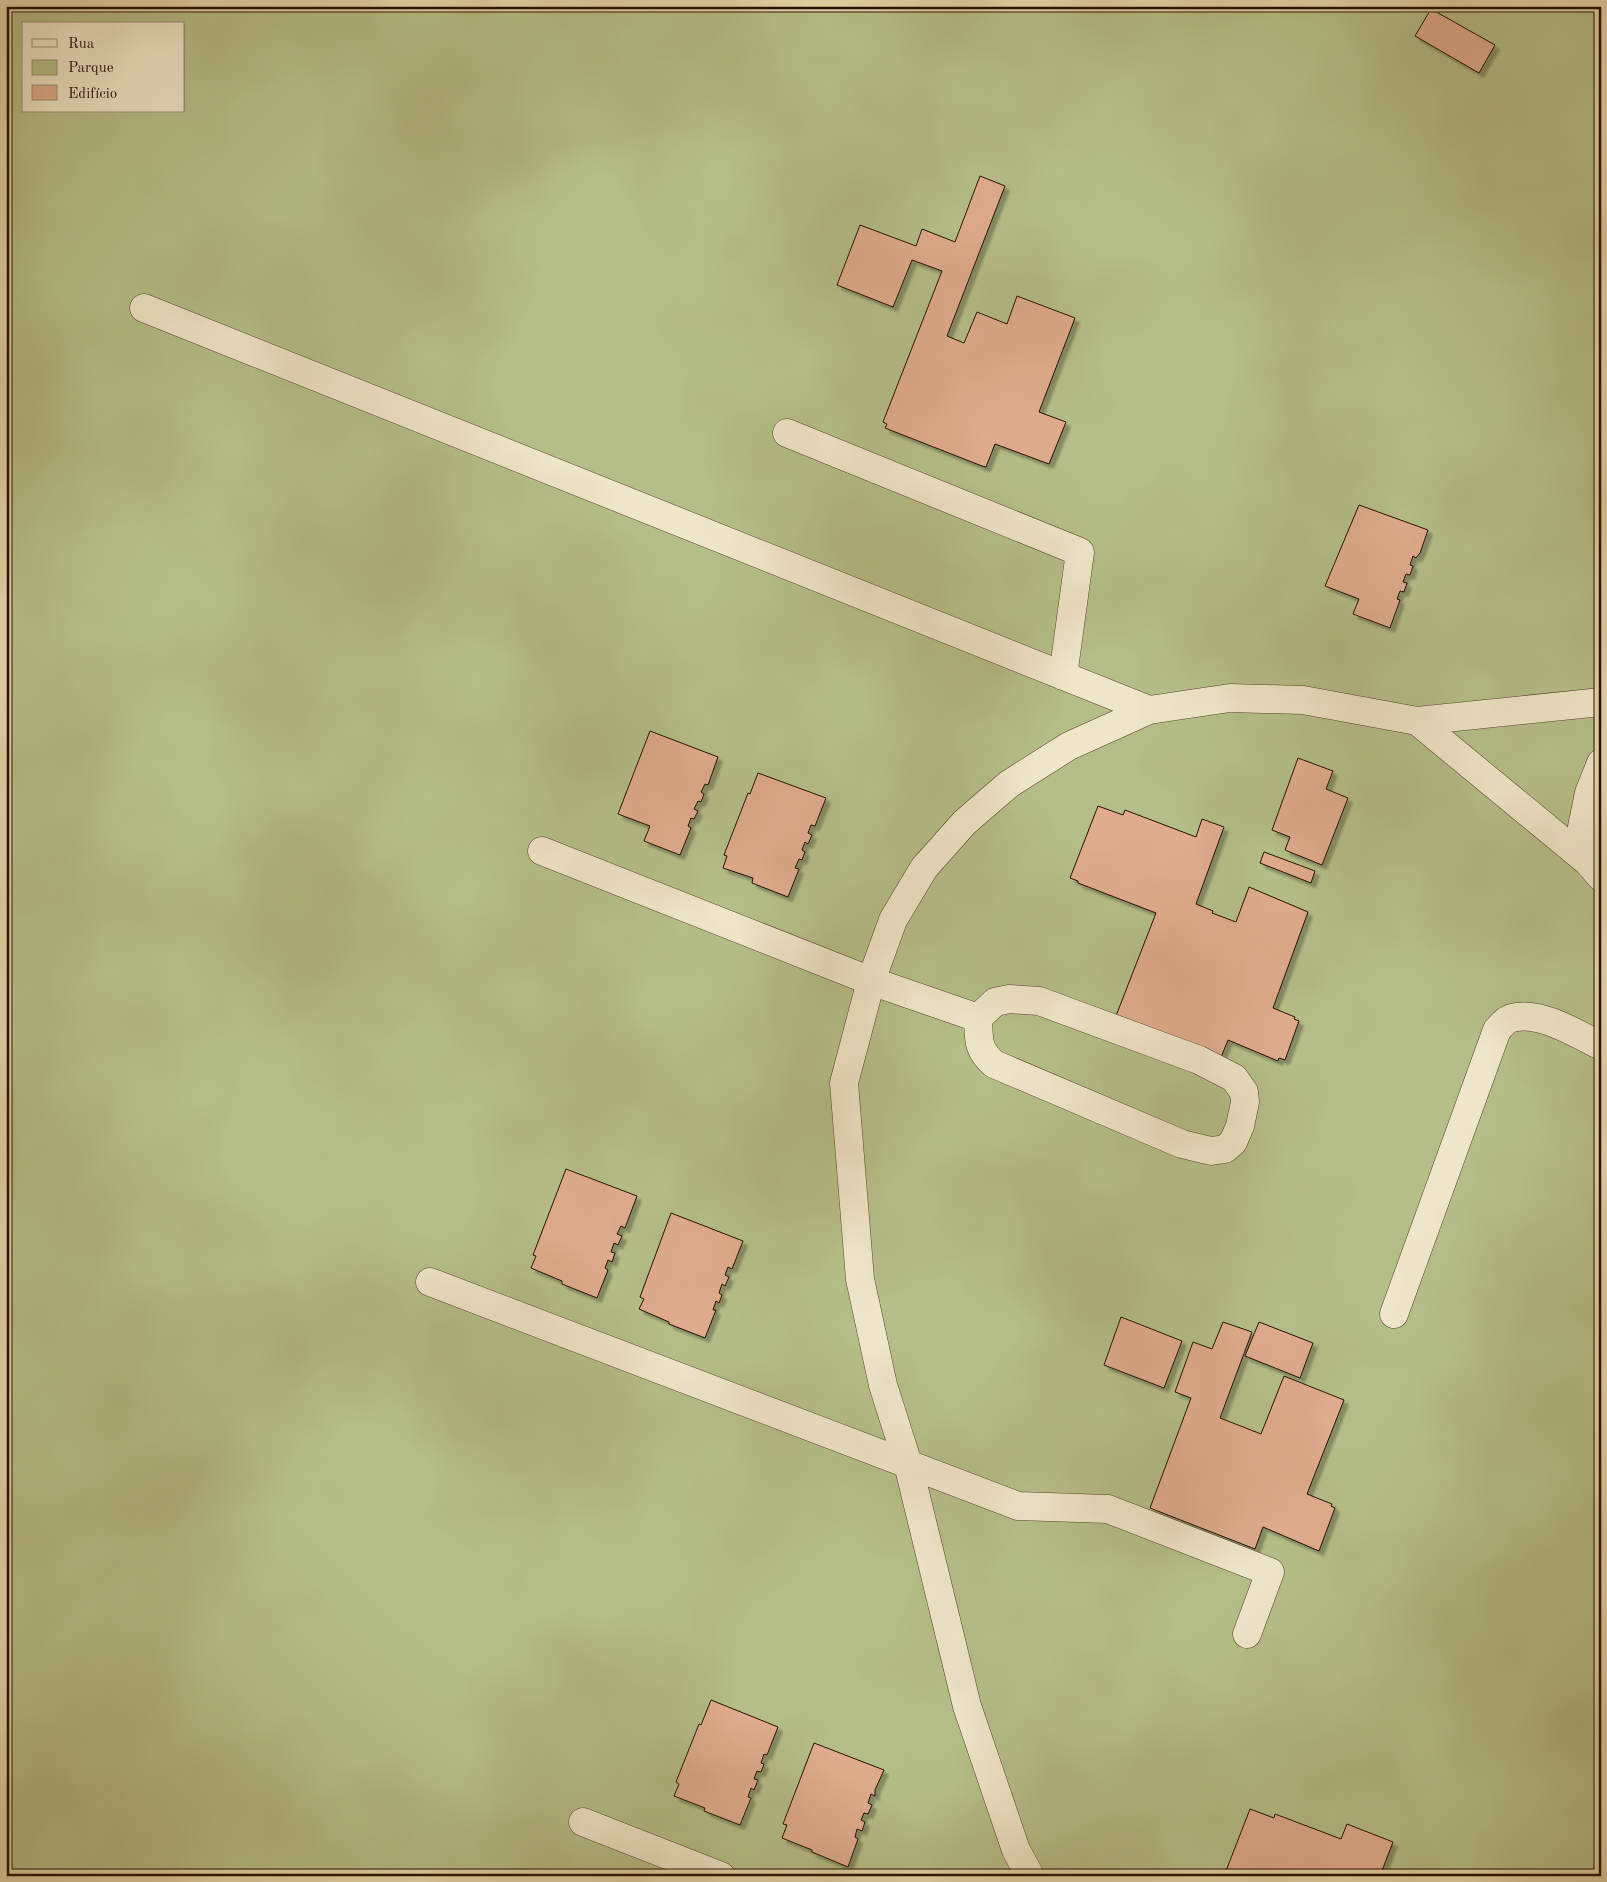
<svg xmlns="http://www.w3.org/2000/svg" width="1607" height="1882" font-family="'Old Standard TT',serif">
  <style>
    .green { fill: #b5be88; stroke: #6d6645; fill-rule: evenodd }
    .building { fill: #dfac8d; stroke: #250f02; filter: url(#shadow) }
    .lines { fill: none; stroke-linecap: round; stroke-linejoin: round }
    .street-casing { stroke: #55412c; stroke-width: 29 }
    .street { stroke: #efe5c8; stroke-width: 28 }
  </style>
  <defs>
    <filter id="shadow"><feDropShadow dx="4.5" dy="4.5" stdDeviation="1" flood-color="#0004"/></filter>
  </defs>
  <rect width="100%" height="100%" fill="#e6d7aa"/>
  <filter id="stains"><feTurbulence type="fractalNoise" baseFrequency=".004" numOctaves="4"/><feColorMatrix values="0 0 0 0 .2 0 0 0 0 .09 0 0 0 0 .02 0 0 0 .5 -.17"/></filter>
  <radialGradient id="worn" r=".72"><stop offset=".6" stop-color="#630" stop-opacity="0"/><stop offset="1" stop-color="#630" stop-opacity=".3"/></radialGradient>
  <path class="green" d="M6 6H1601V1876H6ZM24 24H184V111H24Z"/>
  <path class="building" d="M1431 9 1495 45 1479 73 1415 36Z
    M980 176 1005 186 947 336 964 343 977 312 1007 324 1017 296 1075 318 1039 412 1066 422 1049 464 995 444 986 467 982 466 885 428 887 424 883 422 942 271 912 260 893 307 837 285 860 225 916 246 922 229 955 242Z
    M1359 505 1428 530 1420 553 1416 558 1413 556 1410 565 1413 566 1410 575 1406 574 1403 582 1407 583 1404 592 1400 591 1397 599 1400 600 1390 628 1353 614 1359 599 1325 586Z
    M650 731 718 757 708 785 705 784 701 792 704 794 701 802 698 801 694 809 698 811 694 819 691 818 688 826 691 828 680 855 644 841 650 826 618 814Z
    M1298 758 1333 771 1326 789 1348 798 1322 865 1285 850 1290 837 1272 830Z
    M758 773 826 798 815 826 811 825 808 833 812 835 808 844 805 842 802 850 805 852 802 860 799 859 795 868 799 869 788 897 752 883 753 878 723 868 727 856 724 855 748 793 750 794Z
    M1098 806 1123 815 1125 810 1196 837 1202 819 1224 827 1196 904 1213 911 1212 913 1236 922 1249 887 1308 912 1273 1008 1295 1017 1294 1019 1299 1021 1285 1060 1279 1058 1278 1061 1228 1040 1219 1062 1114 1021 1156 913 1078 883V881L1070 878Z
    M1264 852 1315 871 1311 883 1260 863Z
    M566 1169 637 1196 625 1228 621 1226 617 1234 622 1236 618 1245 614 1243 611 1252 615 1253 612 1262 608 1260 605 1268 608 1270 597 1298 562 1284V1281L531 1268 536 1256 533 1255Z
    M671 1213 743 1241 732 1269 728 1267 725 1275 729 1277 725 1286 722 1284 719 1293 722 1295 719 1303 716 1301 713 1310H716L705 1338 669 1324V1322L639 1309 644 1299 640 1297Z
    M1121 1317 1182 1341 1164 1388 1104 1365Z
    M1223 1322 1252 1332 1220 1418 1261 1434 1284 1376 1344 1400 1307 1494 1332 1504 1331 1506 1335 1508 1319 1551 1263 1527 1255 1549 1150 1508 1191 1398 1175 1392 1193 1342 1212 1349Z
    M1259 1322 1313 1343 1300 1378 1245 1356Z
    M711 1700 778 1727 767 1755 764 1754 761 1763 764 1764 761 1772 757 1771 754 1779 758 1780 754 1790 751 1788 748 1797 751 1798 740 1825 704 1811 705 1808 674 1796 679 1784 676 1782 699 1724 701 1725Z
    M814 1743 884 1770 875 1790V1796L871 1794 868 1803 872 1805 868 1814 864 1813 861 1820 865 1822 862 1831 857 1829 855 1837 858 1839 848 1867 812 1852V1850L782 1838 787 1825 783 1824Z
    M1250 1809 1274 1818 1275 1814 1341 1839 1347 1824 1393 1842 1380 1876H1224Z"/>
  <g class="lines">
    <g class="street-casing">
      <path id="street" d="M144 308 1149 710
        M787 433 1080 552 1063 676
        M1417 721 1588 862 1601 877
        M542 851 871 981 978 1018 995 1002 1009 999 1039 1001 1199 1060 1234 1078 1244 1092 1245 1102 1240 1126 1233 1142 1225 1149 1211 1151 1182 1144 994 1064C977 1049 979 1040 978 1018
        M1588 862 1582 827 1589 793 1601 763
        M430 1282 1018 1506 1108 1509 1270 1572 1247 1634
        M1394 1314 1497 1030C1501 1026 1506 1019 1512 1018 1539 1010 1577 1034 1601 1046
        M583 1822 721 1876
        M1030 1876 1016 1850 967 1706 908 1464 883 1385 860 1279 844 1083 871 981 893 920 924 868 965 822 1009 784 1069 746 1149 710 1230 698 1303 700 1417 721 1601 702"/>
    </g>
    <use href="#street" class="street"/>
  </g>
  <rect width="1607" height="1882" fill="none" stroke="#e6d7aa" stroke-width="25"/>
  <rect x="8" y="8" width="1592" height="1867" fill="none" stroke="#250f02" stroke-width="2.5"/>
  <rect x="12" y="12" width="1582" height="1857" fill="none" stroke="#250f02"/>
  <rect x="22" y="22" width="162" height="90" fill="#efe5c8" stroke="#9e8f79"/>
  <rect x="32" y="39" width="25" height="8" fill="#efe5c8" stroke="#9e8f79"/>
  <text x="68" y="48" font-size="15" fill="#250f02">Rua</text>
  <rect x="32" y="60" width="25" height="15" fill="#b5be88" stroke="#9e8f79"/>
  <text x="68" y="72" font-size="15" fill="#250f02">Parque</text>
  <rect x="32" y="85" width="25" height="15" fill="#dfac8d" stroke="#9e8f79"/>
  <text x="68" y="98" font-size="15" fill="#250f02">Edifício</text>
  <rect width="100%" height="100%" filter="url(#stains)"/>
  <rect width="100%" height="100%" fill="url(#worn)"/>
</svg>
